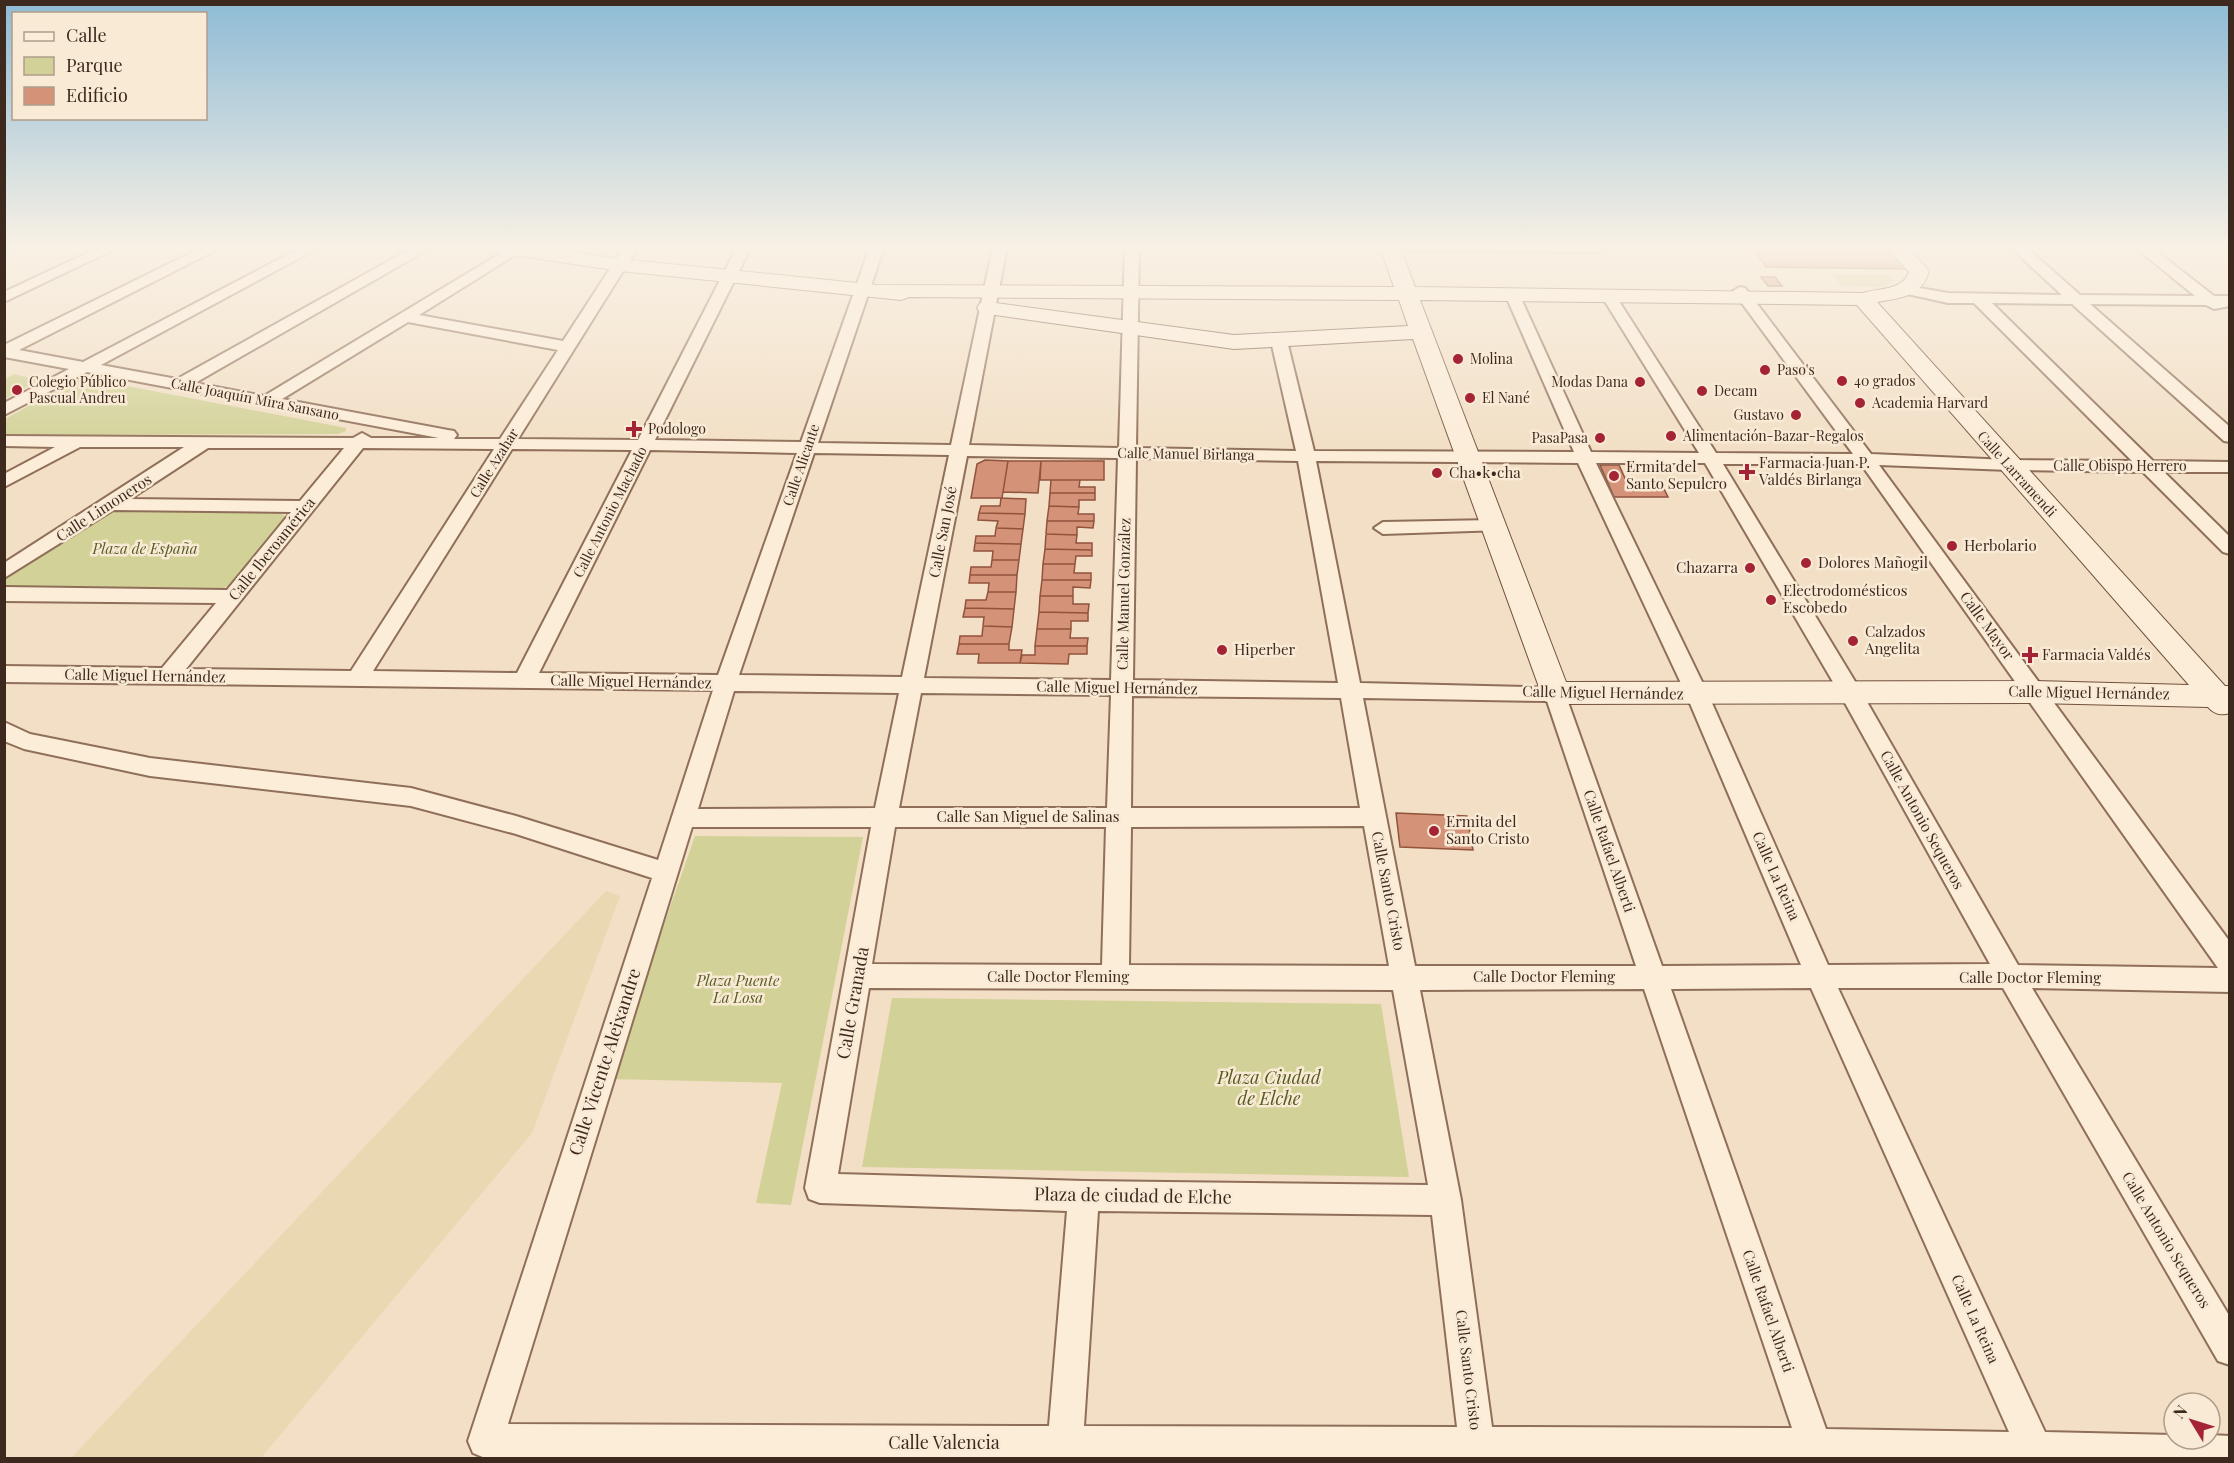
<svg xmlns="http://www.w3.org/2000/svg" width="2234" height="1463" font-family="'Playfair Display',serif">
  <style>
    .farmland { fill: #e9d8b1 }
    .green { fill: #d2d197 }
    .building { fill: #d49278; stroke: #91533c; stroke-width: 1.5 }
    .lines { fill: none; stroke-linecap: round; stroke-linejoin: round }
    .street-casing { stroke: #8f6f59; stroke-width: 4 }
    .secondary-casing { stroke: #71503c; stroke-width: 2 }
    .street { fill: #fcedd9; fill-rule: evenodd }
    .secondary { fill: #fcedd9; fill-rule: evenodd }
    .poi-dot { fill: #a42335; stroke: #f9ead5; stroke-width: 2 }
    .labels { text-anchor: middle; stroke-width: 5; stroke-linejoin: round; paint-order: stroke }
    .far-poi-label { font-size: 14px; fill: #3e291e; stroke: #f9ead5; text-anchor: start }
    .far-street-label { font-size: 14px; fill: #3e291e; stroke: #f9ead5 }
    .poi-label { font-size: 15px; fill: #3e291e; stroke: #f9ead5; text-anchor: start }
    .street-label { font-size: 15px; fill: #3e291e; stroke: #f9ead5 }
    .park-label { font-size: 15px; font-style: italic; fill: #565c23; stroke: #f9ead5 }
    .near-street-label { font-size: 18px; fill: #3e291e; stroke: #f9ead5 }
    .near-park-label { font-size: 18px; font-style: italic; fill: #565c23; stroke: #f9ead5 }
  </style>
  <rect width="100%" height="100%" fill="#f2dfc5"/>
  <path class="farmland" d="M606 891 620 896 532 1133 261 1458H71Z"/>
  <path class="green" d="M1887 274 1893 281 1884 287 1842 286 1832 275Z
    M14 374 39 380 5 399V379Z
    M80 377 346 428V431L338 434 5 435V419Z
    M115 509 280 513 286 517 235 583 221 589 5 588V577L101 514Z
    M695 836 863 837 791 1205 756 1203 782 1083 610 1079Z
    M892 998 1381 1004 1409 1177 862 1167Z"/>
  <path class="building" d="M1752 247H1889L1908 269 1766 267Z
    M1761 277H1775L1782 286H1768Z
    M985 460 1008 461 1002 498H971L977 464Z
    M1008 461H1041L1038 493 1003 492Z
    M1041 461H1104V480H1040Z
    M1600 465H1619L1629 487H1663L1668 497H1614Z
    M1051 480H1080L1079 487H1095V493H1050Z
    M1050 493H1095V500H1079V507L1049 506Z
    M1001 498 1026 499 1025 514 979 513 981 506H1000Z
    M1049 506 1079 507 1078 514H1094V521H1047Z
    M979 513 1025 514 1023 529 996 528 998 521 978 520Z
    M1047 521H1094L1093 528 1077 527V535L1046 534Z
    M996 528 1023 529 1021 544 975 543 976 536H995Z
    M1046 534 1077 535 1076 543H1092V550L1045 549Z
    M975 543 1021 544 1019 560H992L993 551H974Z
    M1045 549 1092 550V556H1076L1075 564H1043Z
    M992 560H1019L1017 575H970L971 567H991Z
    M1043 564H1075L1074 573H1091V580H1042Z
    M970 575H1017L1016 592H988L989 583H969Z
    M1042 580H1091L1090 588 1073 587V596H1040Z
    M988 592H1016L1014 609 965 608 966 600H986Z
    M1040 596H1073V604H1089L1088 613 1039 612Z
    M965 608 1014 609 1012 627 983 626 984 617H963Z
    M1039 612 1088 613V621H1071V629H1037Z
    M983 626 1012 627 1009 644H959L960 636H982Z
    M1037 629H1071L1070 638H1088L1087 646H1035Z
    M959 644H1009V650H1022L1020 663H978L979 654H957Z
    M1035 646H1087V654H1069L1068 664 1020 663 1022 655H1035Z
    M1396 813 1467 816 1473 850 1400 847Z"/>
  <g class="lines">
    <g class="street-casing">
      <path id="street" d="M4 247H18L4 254Z
        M100 247H119L4 302V292Z
        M203 247H222L19 350 83 362 302 247H320L101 365 177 379 414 247H432L195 383 264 396 511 247H521L523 250 419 315 563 341 624 247H638L518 439 638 440 737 247H751L655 440 801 442 870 247H884L818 443 951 445 993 247H1007L969 445 1119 448 1125 247H1139L1136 448 1296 451 1271 341 1279 336 1287 341 1314 451 1574 452 1505 294 1512 290 1519 294 1591 452 1699 453 1601 295 1608 291 1615 295 1716 453 1853 454 1733 291 1740 287 1745 288 1871 454 2009 460 2132 461 1974 303H1948L1903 293 1901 290 1908 286 1948 293 2062 295 2010 247H2026L2080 295 2195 296 2135 247H2151L2214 296H2230V306L2214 309 2206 305 2090 304 2230 427V442L2224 441 2072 304 1992 303 2153 461 2230 462V472H2164L2230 537V554L2223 552 2143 472 2009 470 1879 465 2230 942V992L2032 988 2230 1317V1365L2218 1361 2003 988H1838L2045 1432 2174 1435V1439H2210V1435L2230 1436V1458H485L473 1453 468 1441 652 878 516 834 411 806 150 776 24 749 4 741V722L30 734 150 758 411 788 516 816 658 860 713 690 4 682V666L162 668 216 603 4 601V587L227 590 291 512 113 510 4 578V563L184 447H80L4 487V474L55 447 4 446V436L353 438 362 433 371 438H439L87 372 4 415V403L69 369 4 357V345ZM408 322 558 350 500 439H454L457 435 454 431 448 430 282 399ZM208 448H344L300 501 130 499ZM363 448 494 449 351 671 186 669ZM512 449 632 450 517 673 373 671ZM650 450 797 453 718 675 539 673ZM814 453 949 455 902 677 739 675ZM967 456 1118 458 1111 680 924 678ZM1136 458 1298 461 1338 683 1133 680ZM1316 461 1578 463 1686 694 1801 965 1662 966 1563 688 1360 683ZM1596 463H1705L1840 694 1990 964 1828 965 1708 694ZM1723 464H1861L2218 968 2018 965 1859 688ZM734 691 899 693 875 808 698 809ZM921 693 1111 695 1107 808H899ZM1132 696 1341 698 1360 808H1131ZM1363 698 1547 701 1636 966H1415ZM1364 826 1389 966 1129 965 1131 827ZM692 827H871L805 1188 809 1199 820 1203 1067 1211 1049 1426 508 1424ZM895 827H1106L1102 965 872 964ZM869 988 1393 990 1428 1185 1084 1181 838 1174ZM1811 988 2009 1432 1826 1429 1671 989ZM1644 989 1792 1428 1492 1427 1461 1200 1420 990ZM1098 1211 1432 1215 1457 1427 1084 1426Z
        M1403 247H1608V248L1601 252 1410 251Z
        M1494 520 1501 522 1503 526 1501 530 1383 534 1374 528 1383 522Z"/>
    </g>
    <g class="secondary-casing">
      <path id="secondary" d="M489 247H541L620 259 877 285 1394 287 1380 247H1400L1415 287 1862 293C1879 288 1902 291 1909 272L1887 247H1908L1929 271C1922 297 1900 298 1877 302L2225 686H2230V713C2221 716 2214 714 2208 707L2035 703 1555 704 1544 701 1413 339 1234 349 988 314 980 313 977 308 980 303 988 302 1234 335 1408 326 1399 300 909 297 901 300 620 271 499 253ZM1420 300 1857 305 2189 685 2035 681 1566 682Z"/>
    </g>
    <use href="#street" class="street"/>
    <use href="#secondary" class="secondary"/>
  </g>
  <linearGradient id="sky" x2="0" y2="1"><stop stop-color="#8ebbd5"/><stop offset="0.55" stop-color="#f9f1e5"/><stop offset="1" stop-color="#f9f1e5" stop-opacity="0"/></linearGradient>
  <rect width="2234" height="452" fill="url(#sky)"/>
  <g class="poi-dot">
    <circle cx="1458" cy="359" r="6"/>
    <circle cx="1765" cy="370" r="6"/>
    <circle cx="1842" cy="381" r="6"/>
    <circle cx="1640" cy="382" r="6"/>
    <circle cx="17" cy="390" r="6"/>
    <circle cx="1702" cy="391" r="6"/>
    <circle cx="1470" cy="398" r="6"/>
    <circle cx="1860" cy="403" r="6"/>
    <circle cx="1796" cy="415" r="6"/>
    <path d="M631 420h6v6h6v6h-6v6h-6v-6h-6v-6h6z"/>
    <circle cx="1671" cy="436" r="6"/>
    <circle cx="1600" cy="438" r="6"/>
    <path d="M1744 463h6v6h6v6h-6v6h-6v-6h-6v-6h6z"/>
    <circle cx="1437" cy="473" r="6"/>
    <circle cx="1614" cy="476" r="6"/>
    <circle cx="1952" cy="546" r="6"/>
    <circle cx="1806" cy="563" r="6"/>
    <circle cx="1750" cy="568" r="6"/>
    <circle cx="1771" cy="600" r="6"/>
    <circle cx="1853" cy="641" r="6"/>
    <circle cx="1222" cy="650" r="6"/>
    <path d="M2027 646h6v6h6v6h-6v6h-6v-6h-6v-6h6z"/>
    <circle cx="1434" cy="831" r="6"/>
  </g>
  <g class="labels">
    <g class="far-poi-label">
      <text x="1470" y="364">Molina</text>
      <text x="1777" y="375">Paso's</text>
      <text x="1854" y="386">40 grados</text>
      <text x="29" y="387">Colegio Público<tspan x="29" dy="16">Pascual Andreu</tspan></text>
      <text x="1628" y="387" text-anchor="end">Modas Dana</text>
      <text x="1714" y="396">Decam</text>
      <text x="1482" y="403">El Nané</text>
      <text x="1872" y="408">Academia Harvard</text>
      <text x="1784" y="420" text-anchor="end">Gustavo</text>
      <text x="648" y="434">Podologo</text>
      <text x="1683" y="441">Alimentación-Bazar-Regalos</text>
      <text x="1588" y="443" text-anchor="end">PasaPasa</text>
    </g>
    <g class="far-street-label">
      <text transform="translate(255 399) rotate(11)" y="5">Calle Joaquín Mira Sansano</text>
      <text transform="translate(1186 454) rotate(1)" y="5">Calle Manuel Birlanga</text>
      <text transform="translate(494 463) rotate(-58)" y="5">Calle Azahar</text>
      <text transform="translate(801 465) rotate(-71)" y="5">Calle Alicante</text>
      <text x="2120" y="471">Calle Obispo Herrero</text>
      <text transform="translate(2017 474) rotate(48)" y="5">Calle Larramendi</text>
      <text transform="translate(610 512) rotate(-63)" y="5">Calle Antonio Machado</text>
    </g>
    <g class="poi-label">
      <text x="1759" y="468">Farmacia Juan P.<tspan x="1759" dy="17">Valdés Birlanga</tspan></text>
      <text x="1626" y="472">Ermita del<tspan x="1626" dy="17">Santo Sepulcro</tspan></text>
      <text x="1449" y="478">Cha•k•cha</text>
      <text x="1964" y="551">Herbolario</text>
      <text x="1818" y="568">Dolores Mañogil</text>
      <text x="1738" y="573" text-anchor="end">Chazarra</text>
      <text x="1783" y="596">Electrodomésticos<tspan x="1783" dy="17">Escobedo</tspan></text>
      <text x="1865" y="637">Calzados<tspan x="1865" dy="17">Angelita</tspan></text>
      <text x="1234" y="655">Hiperber</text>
      <text x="2042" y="660">Farmacia Valdés</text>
      <text x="1446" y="827">Ermita del<tspan x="1446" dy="17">Santo Cristo</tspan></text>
    </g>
    <g class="street-label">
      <text transform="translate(104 508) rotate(-33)" y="5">Calle Limoneros</text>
      <text transform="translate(943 532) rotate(-79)" y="5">Calle San José</text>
      <text transform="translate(272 549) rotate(-51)" y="5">Calle Iberoamérica</text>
      <text transform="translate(1124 594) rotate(-89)" y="5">Calle Manuel González</text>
      <text transform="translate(1987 626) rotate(54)" y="5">Calle Mayor</text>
      <text transform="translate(145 676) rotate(1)" y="5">Calle Miguel Hernández</text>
      <text transform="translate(631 682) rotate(1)" y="5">Calle Miguel Hernández</text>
      <text transform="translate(1117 688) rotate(1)" y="5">Calle Miguel Hernández</text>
      <text transform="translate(1603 693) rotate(1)" y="5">Calle Miguel Hernández</text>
      <text transform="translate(2089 693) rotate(1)" y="5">Calle Miguel Hernández</text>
      <text x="1028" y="822">Calle San Miguel de Salinas</text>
      <text transform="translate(1922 820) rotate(61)" y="5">Calle Antonio Sequeros</text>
      <text transform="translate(1609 851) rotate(71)" y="5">Calle Rafael Alberti</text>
      <text transform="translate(1776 876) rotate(66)" y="5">Calle La Reina</text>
      <text transform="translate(1388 891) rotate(79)" y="5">Calle Santo Cristo</text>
      <text x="1058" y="982">Calle Doctor Fleming</text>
      <text x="1544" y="982">Calle Doctor Fleming</text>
      <text x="2030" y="983">Calle Doctor Fleming</text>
      <text transform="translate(2166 1240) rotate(59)" y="5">Calle Antonio Sequeros</text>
      <text transform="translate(1768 1311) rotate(71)" y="5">Calle Rafael Alberti</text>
      <text transform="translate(1975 1319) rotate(66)" y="5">Calle La Reina</text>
      <text transform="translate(1468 1370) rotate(83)" y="5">Calle Santo Cristo</text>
    </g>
    <g class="park-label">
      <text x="145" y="554">Plaza de España</text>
      <text x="738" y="986">Plaza Puente<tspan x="738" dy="17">La Losa</tspan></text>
    </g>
    <g class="near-street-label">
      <text transform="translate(853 1003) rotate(-80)" y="6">Calle Granada</text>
      <text transform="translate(605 1062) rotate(-72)" y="6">Calle Vicente Aleixandre</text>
      <text transform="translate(1133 1196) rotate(1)" y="6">Plaza de ciudad de Elche</text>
      <text x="944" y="1449">Calle Valencia</text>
    </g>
    <g class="near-park-label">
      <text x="1269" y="1084">Plaza Ciudad<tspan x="1269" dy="21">de Elche</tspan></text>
    </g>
  </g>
  <rect width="2234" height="1463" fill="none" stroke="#3e291e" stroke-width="12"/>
  <rect x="12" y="12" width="195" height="108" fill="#f9ead5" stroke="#ae9d8c" stroke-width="1.5"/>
  <rect x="24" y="32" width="30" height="9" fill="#fcedd9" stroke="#ae9d8c" stroke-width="1.5"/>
  <text x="66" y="42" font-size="18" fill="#3e291e">Calle</text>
  <rect x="24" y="57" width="30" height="18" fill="#d2d197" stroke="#ae9d8c" stroke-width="1.5"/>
  <text x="66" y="72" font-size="18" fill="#3e291e">Parque</text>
  <rect x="24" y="87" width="30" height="18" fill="#d49278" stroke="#ae9d8c" stroke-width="1.5"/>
  <text x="66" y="102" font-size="18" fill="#3e291e">Edificio</text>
  <g transform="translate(2192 1421) rotate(308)"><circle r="28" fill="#f9ead5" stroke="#ae9d8c" stroke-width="1.5"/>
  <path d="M0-4.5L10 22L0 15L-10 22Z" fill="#a42335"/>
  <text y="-9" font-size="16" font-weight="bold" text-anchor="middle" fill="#3e291e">N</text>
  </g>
</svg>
